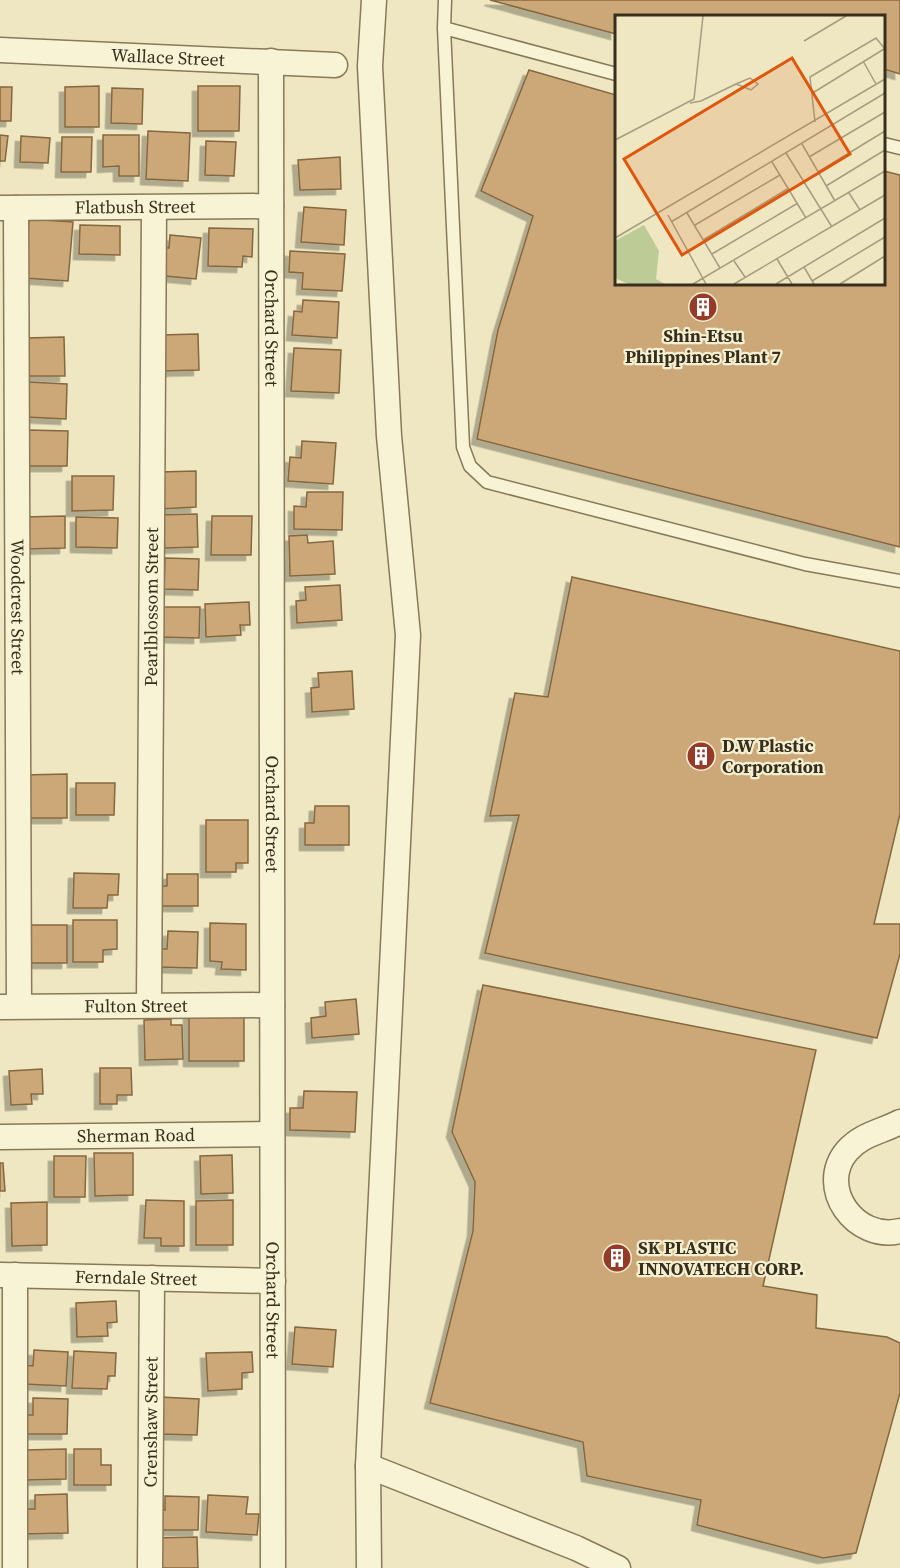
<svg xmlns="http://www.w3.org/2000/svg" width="900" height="1568" font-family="'Source Serif 4',serif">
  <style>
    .building { fill: #cca878; stroke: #86673f; stroke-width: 1.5; filter: url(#shadow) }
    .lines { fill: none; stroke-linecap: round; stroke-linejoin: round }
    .service-casing { stroke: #877959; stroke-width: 15 }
    .minor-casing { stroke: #877959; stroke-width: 27 }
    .service { stroke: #f9f3d5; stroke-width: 12 }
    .minor { stroke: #f9f3d5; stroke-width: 24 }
    .labels { text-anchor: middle; stroke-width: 4.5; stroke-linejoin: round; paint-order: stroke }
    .street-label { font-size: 18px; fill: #372e1d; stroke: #f5f0d1 }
    .poi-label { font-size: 18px; font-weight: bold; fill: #372e1d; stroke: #f5f0d1; text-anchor: start }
    .inset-road { fill: none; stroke: #a59d80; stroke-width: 1.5 }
    .view { fill: #df570d; fill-opacity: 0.15; stroke: #df570d; stroke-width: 3 }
    .inset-edge { fill: none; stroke: #372e1d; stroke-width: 3 }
  </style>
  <defs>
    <filter id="shadow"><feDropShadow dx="-5.5" dy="5.5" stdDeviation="0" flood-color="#0004"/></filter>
  </defs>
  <rect width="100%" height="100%" fill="#eee7c2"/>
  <path class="building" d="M490 0H900V74L884 69V16H616V34Z
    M529 70 616 95V284H884V171L900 175V547L477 439 498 330 533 216 481 191Z
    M99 86V127H65V87Z
    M198 86H240L239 131H198Z
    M0 87H12L11 121H0Z
    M112 88 143 89 142 124 111 123Z
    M148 131 190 133 188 181 146 179Z
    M0 135 8 136 5 161H0Z
    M103 135H139V176H119V166L103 167Z
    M21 136 50 138 48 163 20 162Z
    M62 137H92L91 172H61Z
    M206 141 236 142 234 176 205 175Z
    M340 157 341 189 300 190 298 160Z
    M304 207 346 210 344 245 301 242Z
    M29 219 73 222 68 281 24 278Z
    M80 225 120 226V255L79 254Z
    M209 228 253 229 252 257 243 256 242 267 208 266Z
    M170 235 201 238 196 279 155 275 158 247 169 248Z
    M290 251 345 254 342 291 302 289 303 273 289 272Z
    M303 300 339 302 337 338 292 335 294 311 302 312Z
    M198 334 199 370 161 371 160 335Z
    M64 337 65 376H27L26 338Z
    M294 348 341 350 339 393 291 391Z
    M28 382 67 384 66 419 26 417Z
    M28 430 68 431 67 466H27Z
    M302 441 336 443 333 484 288 481 290 457 301 458Z
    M196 471V507L160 509 159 472Z
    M72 476H114L113 510 72 511Z
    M307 492H343L342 530 294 529V506L306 507Z
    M197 514 198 547 165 548 164 538 157 539 156 515Z
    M65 516V548L23 549V517Z
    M212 516H252L251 555H211Z
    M76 517 118 518 117 548 76 547Z
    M307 535 308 543 333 541 335 574 290 576 289 536Z
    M165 558 199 559 198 590 164 589Z
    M572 577 900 651V814L874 924H900V954L877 1038 485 953 519 815 490 816 515 693 548 697Z
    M340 585 342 620 297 623 296 601 306 600 305 587Z
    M249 602 250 625H240L241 635 206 637 205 604Z
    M158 607H200L199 638 158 637Z
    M352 671 354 709 312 712 311 688 319 687 318 673Z
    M67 774V818H24L23 775Z
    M76 783H115L114 815H76Z
    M315 806H349V845H305V823H314Z
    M206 820H248V863H236V872H206Z
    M74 873 119 874 118 895H108L107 908H73Z
    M167 874H198V906H159V886H167Z
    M73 920H117V949L103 950V962H73Z
    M210 923 246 924V970L221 969 222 962 210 961Z
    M24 925H67V963H24Z
    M168 931 198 932 197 968 155 967V949H167Z
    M483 985 816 1050 763 1286 817 1295 816 1328 887 1337 900 1343V1393L856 1553 823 1558 697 1525 701 1500 587 1476 583 1442 430 1403 473 1231 475 1182 452 1132Z
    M356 999 359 1034 312 1038 311 1018 326 1016 325 1002Z
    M244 1010V1061H189V1011Z
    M171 1019V1025H182L183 1059 145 1060 144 1020Z
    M100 1068H131L132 1095H117V1104H100Z
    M42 1069 43 1094H31L32 1104 11 1105 9 1071Z
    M304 1091 357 1092 355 1132 290 1130V1108H303Z
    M94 1153H133V1195L95 1196Z
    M232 1155 233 1193 201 1194 200 1156Z
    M54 1156H86L85 1197H54Z
    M0 1163H3L5 1191H0Z
    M146 1200 184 1201V1246H161V1238H144Z
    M233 1200V1245H196V1201Z
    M47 1202V1245L12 1246 11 1203Z
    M116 1301 117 1322 107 1323 108 1336 77 1337 76 1303Z
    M295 1327 336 1330 333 1367 292 1364Z
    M34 1350 68 1352 66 1386 23 1384V1365L33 1366Z
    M74 1351 116 1353 115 1376H108L107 1389 72 1388Z
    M252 1352 253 1372 242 1373V1389L208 1391 206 1353Z
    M160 1397 199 1399 197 1435 158 1434Z
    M33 1398 68 1399 67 1434H24V1415H33Z
    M66 1449V1479L25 1480 24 1450Z
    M74 1449H101V1465H111V1485H74Z
    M67 1494 68 1533 23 1534 22 1509H35V1495Z
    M208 1495 248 1497 246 1514H259L257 1535 206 1532Z
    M165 1496 199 1497 198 1530H152V1510H165Z
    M197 1537 198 1568H153V1538Z"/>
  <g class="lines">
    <g class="service-casing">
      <path id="service" d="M445 0 444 28 616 74
        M444 28 463 447 470 466 487 482 805 564 900 581
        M884 144 900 148"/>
    </g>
    <g class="minor-casing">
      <g id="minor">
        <path id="s1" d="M0 50 335 65"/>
        <path id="s2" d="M271 61 273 1568"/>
        <path id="s3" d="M0 208 271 206"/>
        <path id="s4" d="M16 208 19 1006"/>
        <path id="s5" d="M149 1003 154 209"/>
        <path id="s6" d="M0 1007 272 1005"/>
        <path d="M900 1122C881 1132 862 1134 847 1151 816 1188 856 1242 900 1231"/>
        <path id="s7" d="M0 1137 272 1134"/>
        <path id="s8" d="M0 1275 273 1281"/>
        <path d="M15 1275V1568"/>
        <path d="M368 1466 576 1548 618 1568"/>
        <path id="s9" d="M150 1568 152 1278"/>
        <path d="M369 1568 368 1466 408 635 389 436 370 66 374 0"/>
      </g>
    </g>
    <use href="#service" class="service"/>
    <use href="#minor" class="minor"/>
  </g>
  <defs>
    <g id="building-disc" transform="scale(1.5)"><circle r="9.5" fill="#963a29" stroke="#f5f0d1"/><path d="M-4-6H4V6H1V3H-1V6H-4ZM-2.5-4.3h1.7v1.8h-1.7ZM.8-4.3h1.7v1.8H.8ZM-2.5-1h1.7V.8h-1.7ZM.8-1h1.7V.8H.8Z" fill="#fff"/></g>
  </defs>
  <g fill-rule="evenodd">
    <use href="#building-disc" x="703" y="307"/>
    <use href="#building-disc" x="701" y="756"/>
    <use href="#building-disc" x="617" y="1258"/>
  </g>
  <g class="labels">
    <g class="street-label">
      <text dy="6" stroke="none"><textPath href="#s1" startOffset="168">Wallace Street</textPath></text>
      <text dy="6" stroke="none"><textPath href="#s3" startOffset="135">Flatbush Street</textPath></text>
      <text dy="6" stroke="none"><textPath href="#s2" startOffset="267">Orchard Street</textPath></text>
      <text dy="6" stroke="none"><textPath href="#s5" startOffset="396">Pearlblossom Street</textPath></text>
      <text dy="6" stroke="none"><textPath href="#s4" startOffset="399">Woodcrest Street</textPath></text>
      <text dy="6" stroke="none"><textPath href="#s2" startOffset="753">Orchard Street</textPath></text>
      <text dy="6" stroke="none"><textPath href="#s6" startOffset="136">Fulton Street</textPath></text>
      <text dy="6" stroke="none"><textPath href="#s7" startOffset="136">Sherman Road</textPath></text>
      <text dy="6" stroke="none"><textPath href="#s8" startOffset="136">Ferndale Street</textPath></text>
      <text dy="6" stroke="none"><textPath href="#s2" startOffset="1239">Orchard Street</textPath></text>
      <text dy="6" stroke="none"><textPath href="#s9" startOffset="146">Crenshaw Street</textPath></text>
    </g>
    <g class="poi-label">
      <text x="703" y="342" text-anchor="middle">Shin-Etsu<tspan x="703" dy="21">Philippines Plant 7</tspan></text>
      <text x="722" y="752">D.W Plastic<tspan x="722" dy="21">Corporation</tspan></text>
      <text x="638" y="1254">SK PLASTIC<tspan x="638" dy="21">INNOVATECH CORP.</tspan></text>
    </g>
  </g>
  <g transform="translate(615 15)">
    <rect width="270" height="270" fill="#eee7c2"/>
    <path d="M29 210 44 236 41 264 50 269H13L0 263V226Z" fill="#bdcc96"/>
    <path class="inset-road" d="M189 26 231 1M248 46 261 69M196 79 269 34M75 88 86 86 121 69 135 63 143 69 136 75 121 69M200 107 195 62 261 23 270 34M0 125 79 84 88 1M187 129 220 186M171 138 217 212M194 142 270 97M157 147 191 203M203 157 270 116M211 171 270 135M234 178 245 195M72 198 105 253M53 200 91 269M56 207 270 78M80 210 165 160M0 223 270 64M88 225 174 173M97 239 183 188M162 244 177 269M119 246 130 262M189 252 199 269M197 266 270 222M78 269 270 156M119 269 270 180M161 269 270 203M225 269 270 241"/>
    <path class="view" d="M177 43 235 139 67 240 9 144Z"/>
    <rect width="270" height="270" class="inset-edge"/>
  </g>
</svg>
